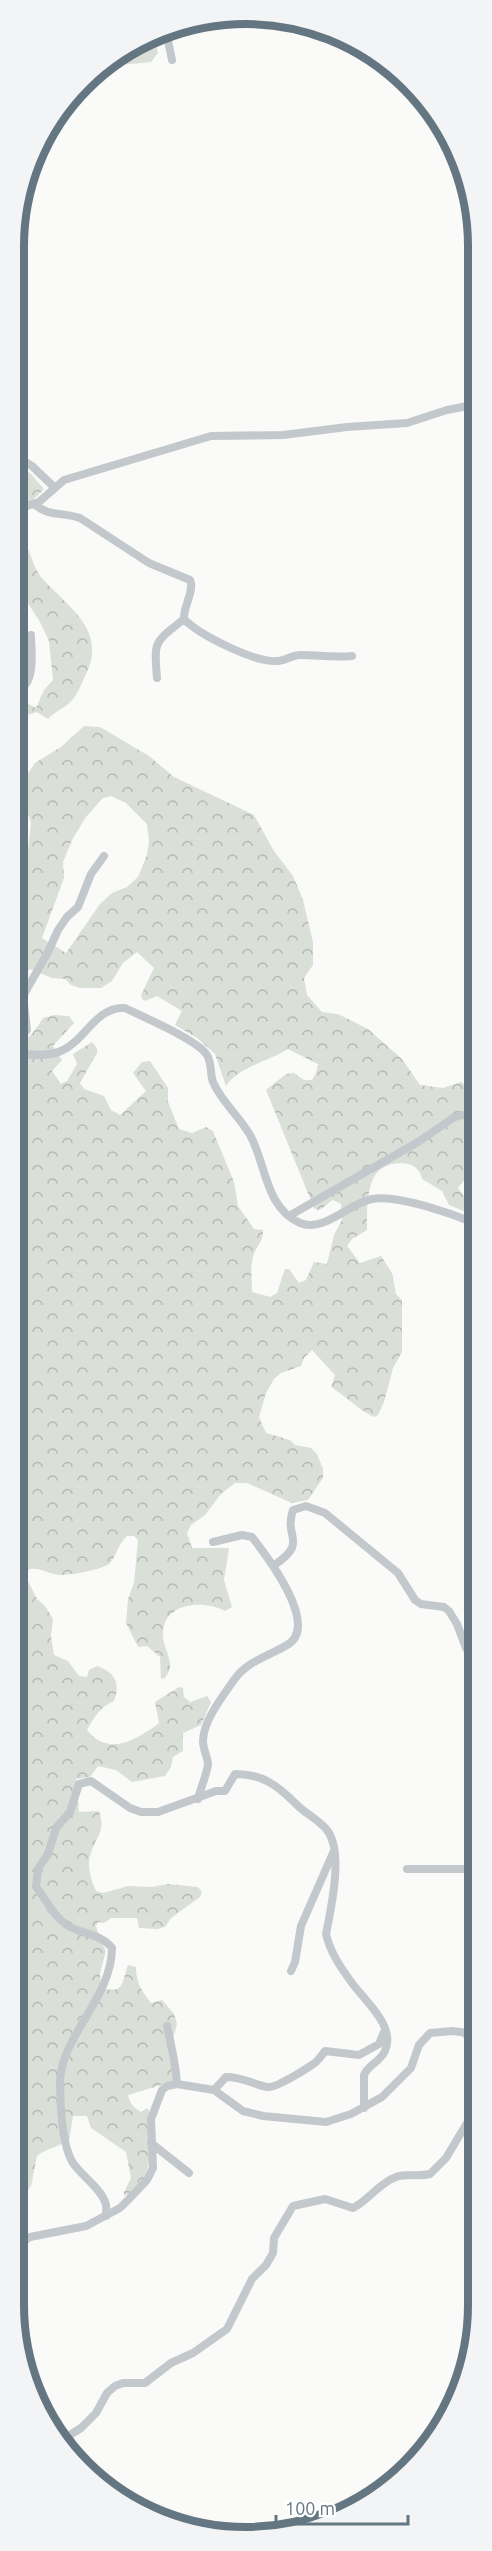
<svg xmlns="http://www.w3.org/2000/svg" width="492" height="2551" font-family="Ubuntu,sans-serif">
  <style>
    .green { fill: #dadfd7 }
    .forest { fill: url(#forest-crowns); fill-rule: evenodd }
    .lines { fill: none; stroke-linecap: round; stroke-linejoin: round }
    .minor { stroke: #c3c8cc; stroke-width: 8 }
    .rim { fill: none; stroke: #657683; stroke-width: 8 }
  </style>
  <defs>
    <pattern id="forest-crowns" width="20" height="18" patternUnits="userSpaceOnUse" patternTransform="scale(1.5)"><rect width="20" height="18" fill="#dadfd7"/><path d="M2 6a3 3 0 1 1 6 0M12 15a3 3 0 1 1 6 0" fill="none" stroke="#b4b9b4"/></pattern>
  </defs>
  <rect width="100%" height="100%" fill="#fafaf8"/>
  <path class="green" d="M155 37 158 53 151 62 110 66 103 63Z"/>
  <path class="forest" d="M15 466 30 473 44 489 32 501 15 508Z
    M26 543C30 553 34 568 41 577 68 608 110 630 84 678 81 685 78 693 73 699 67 707 55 711 48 719L37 712 15 719V697L36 708 44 690 53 680 49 641 39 620 15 584V545Z
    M84 726 100 727 149 756 174 777 254 815 274 851 293 876 303 900 313 942V965L304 978 307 995 322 1012 338 1014 368 1029 402 1059 420 1085 443 1088 461 1082 477 1094V1150L474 1156V1168L458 1188 470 1204 464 1211 449 1205 442 1191 422 1179C418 1156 385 1161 376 1174 366 1188 367 1213 367 1230L352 1239 347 1246 360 1263 381 1256 392 1273 396 1294 402 1300V1352L393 1368 384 1402 378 1415 374 1417C362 1412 344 1395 331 1387L335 1375 312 1350 304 1358 301 1366 281 1373 274 1379 266 1393 259 1417 266 1433 290 1440 295 1445 311 1448 317 1454 323 1469V1478L308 1500 292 1503 247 1483H235L221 1494 205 1515 191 1525 187 1533 192 1548H229L224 1580 232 1607 225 1611C201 1599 161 1603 163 1637 164 1651 177 1664 165 1678L161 1679 160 1657 147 1646 138 1647 126 1623 128 1599 134 1583 138 1540 134 1536H127C118 1544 117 1555 110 1563 103 1570 70 1575 60 1575 49 1574 40 1567 29 1569L26 1577 37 1599 45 1606 53 1619 51 1636 54 1655 68 1661 79 1676 87 1677 89 1670 97 1666C114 1672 121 1682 114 1701 100 1707 94 1717 87 1730 108 1757 137 1740 159 1723L155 1702 179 1687 183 1688 184 1697 190 1702 207 1696 211 1702 201 1725 183 1733V1751L173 1757 171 1767 165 1776 132 1782 116 1770 98 1766 90 1777 76 1779 79 1812 99 1811C106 1832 96 1836 91 1853 86 1865 91 1880 96 1891L103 1893 128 1886 152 1887 168 1884 198 1887 202 1892 200 1897 171 1918 165 1927 157 1929 139 1928 137 1918H111L104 1923 98 1922 96 1926 101 1942 106 1951 100 1973 101 1987C124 1996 122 1982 128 1965L136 1967C136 1983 141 1990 151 2003L162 2000 174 2014 177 2024 172 2042 175 2081 128 2095C130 2104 133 2107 141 2112L147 2108 149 2110C150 2138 158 2183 124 2196V2192L131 2178 126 2152 91 2128 87 2116H73L69 2140C59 2147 47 2148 37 2156L31 2186 23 2195 14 2212 21 2239 14 2243 15 1073 19 1070 15 1047C29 1039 35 1031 43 1018L54 1015 69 1016 74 1023 53 1046 62 1060 52 1071 61 1084 67 1081 77 1064 73 1054 92 1042 97 1048V1053L80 1083 84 1089 104 1096 111 1110 120 1115 146 1091 133 1073 142 1062 150 1061 168 1088V1102L179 1129 192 1133 206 1127 213 1131 234 1182 238 1206 254 1229 263 1230C264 1242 255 1247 253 1257 250 1268 252 1281 252 1292L270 1297 277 1293 285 1269H289L299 1283 306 1280 314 1262 327 1264 334 1235 342 1220 341 1204 333 1200C327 1203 324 1209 317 1210L314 1208 266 1090 286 1074 294 1073 304 1080H312L316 1073 318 1064 288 1049C268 1062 239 1066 226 1086L215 1054 197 1038 175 1025 182 1011 157 996 145 1001 142 999 141 995 154 968 137 952 123 963 112 981 101 988H80L71 985 65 979 52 978 30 969 15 985V888L21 854 28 850 31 822 22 799 26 776 35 763 61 747ZM111 796 126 803 147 824 149 841 147 855 138 877 127 887 112 893 100 904 66 953 42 938 64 878 63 862 73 838 86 817 103 798Z"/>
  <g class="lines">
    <path class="minor" d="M166 31 172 60
      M15 455 32 466 55 488
      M34 504C49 517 63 512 80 518L149 563 190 580C195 590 183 607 184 619 199 635 256 663 277 661 285 661 292 655 300 655 318 655 334 658 352 656
      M15 510 39 502 64 480 211 436 283 435 347 427 407 423 447 410 478 404
      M157 678C154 640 154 643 184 619
      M15 691C37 686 31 652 31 635
      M15 1038 23 1035 27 1030 23 996 48 952 58 930 67 917 78 907 91 874 104 856
      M15 1053C29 1055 47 1057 61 1051 85 1041 96 1006 125 1008 143 1017 198 1040 207 1055 212 1063 210 1074 213 1082 221 1101 239 1116 250 1135 266 1163 265 1208 300 1223 324 1233 349 1203 372 1199 397 1194 453 1214 477 1224
      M289 1216 418 1142 453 1118 460 1115 477 1117
      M273 1566C310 1541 283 1539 293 1510L306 1506 325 1513 398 1573 415 1600 421 1604 444 1607 449 1611 457 1624 466 1648 477 1665
      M198 1799C200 1789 208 1772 208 1763 207 1756 203 1749 203 1741 203 1721 223 1696 234 1680 247 1661 269 1656 287 1645 321 1626 266 1555 252 1537L242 1535 213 1542
      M407 1869H477
      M291 1971 295 1962 301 1926 333 1853
      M167 2026C171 2046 176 2063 177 2084
      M477 2027 470 2022 468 2014 477 1995
      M464 2033 477 2041
      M214 2090 226 2077C242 2077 253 2084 267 2087 275 2089 308 2068 316 2062 319 2059 322 2055 325 2051L359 2055 379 2044 384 2032
      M151 2143 189 2173
      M106 2216C106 2212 107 2205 105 2202 101 2189 81 2175 73 2163 62 2146 60 2103 60 2083 60 2037 112 1998 112 1948 102 1935 84 1934 70 1927 55 1919 46 1899 36 1887L38 1869 48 1854 56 1828 70 1812 79 1784 91 1781 130 1808 141 1812H158L216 1791H225L235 1774C262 1774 277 1785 295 1803 304 1813 318 1819 327 1830 344 1852 331 1908 326 1934 330 1952 341 1968 352 1983 365 2001 396 2026 385 2051 380 2062 368 2065 364 2075V2108
      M14 2247 30 2237 86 2226 120 2208 129 2199 147 2180 153 2168 151 2119 162 2090 167 2086 177 2084 214 2090 243 2111 263 2116 326 2122 351 2114 382 2097 411 2068 419 2045 430 2033 452 2031 477 2034
      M62 2440 81 2428 96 2413 107 2393 115 2386 123 2383H145L171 2363 193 2353 227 2329 252 2279 266 2265 273 2253 274 2238 293 2206 325 2199 353 2208C369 2200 379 2183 396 2177 407 2173 418 2177 430 2174L446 2158 467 2123 477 2114"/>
  </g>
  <path d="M0 0H492V2551H0ZM246 24H246A222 222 0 0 1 468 246V2305A222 222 0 0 1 246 2527H246A222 222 0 0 1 24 2305V246A222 222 0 0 1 246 24Z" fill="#f3f4f5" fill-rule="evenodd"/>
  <path class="rim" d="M246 24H246A222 222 0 0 1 468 246V2305A222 222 0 0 1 246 2527H246A222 222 0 0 1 24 2305V246A222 222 0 0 1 246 24Z"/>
  <path d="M276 2515v9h132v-9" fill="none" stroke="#657683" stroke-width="3"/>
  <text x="285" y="2515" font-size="18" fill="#657683" stroke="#ffffff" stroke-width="4.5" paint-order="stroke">100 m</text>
</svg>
